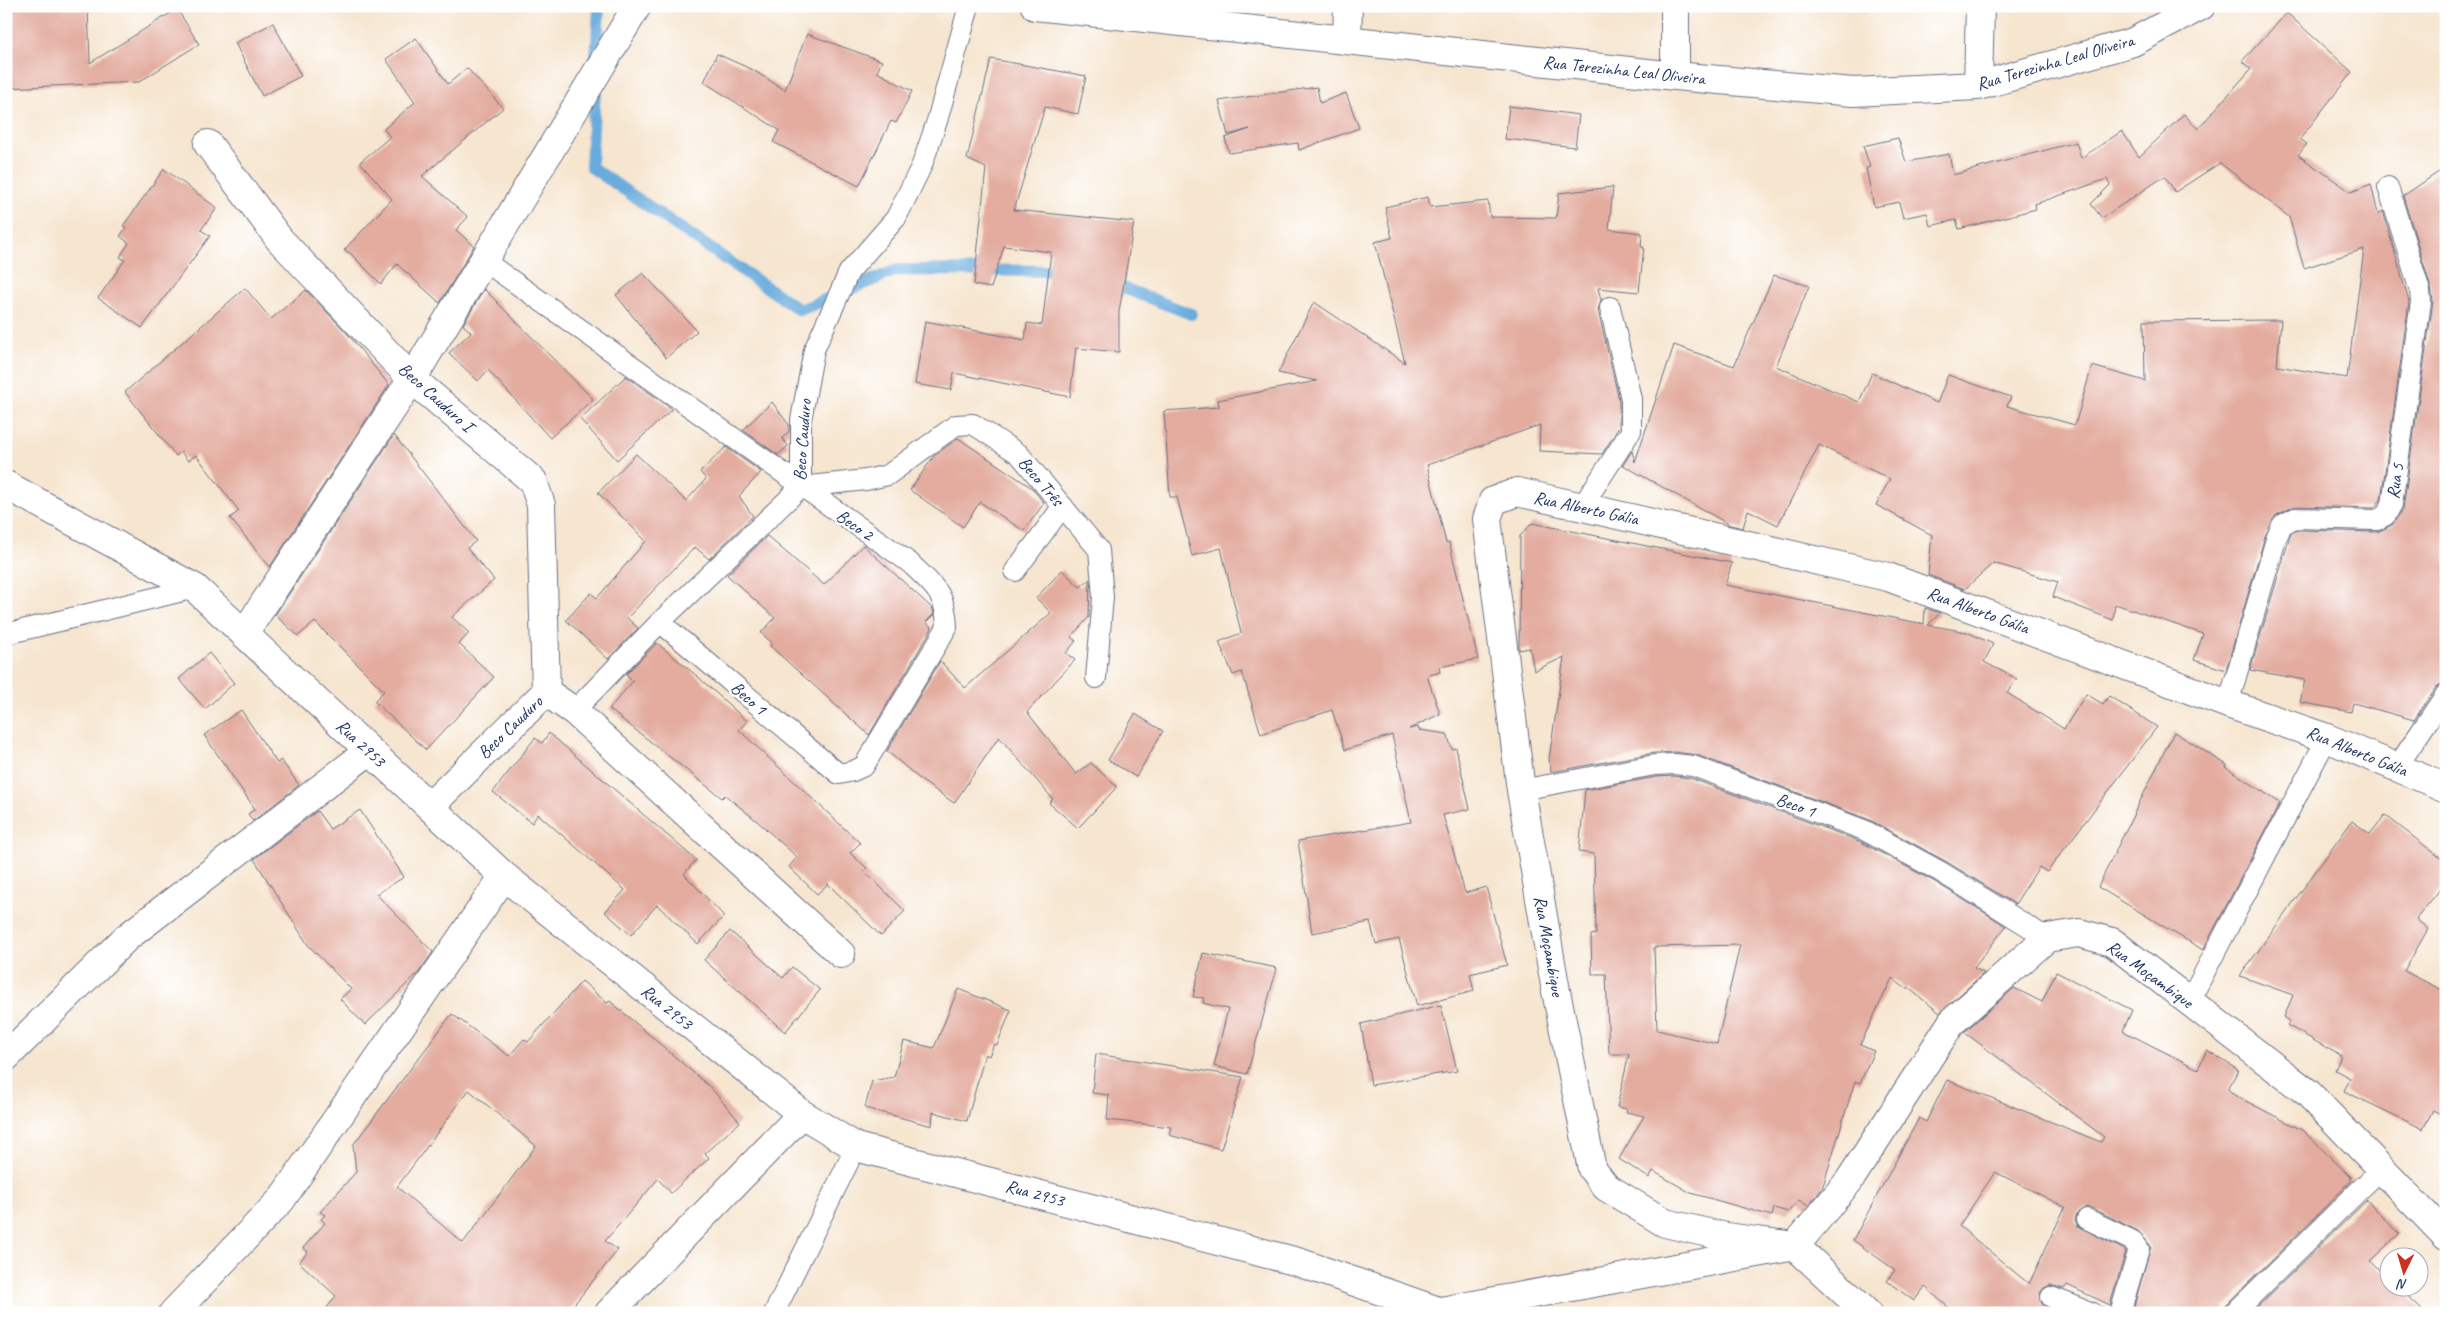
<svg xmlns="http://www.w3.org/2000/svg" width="2452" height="1319" font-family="Caveat,sans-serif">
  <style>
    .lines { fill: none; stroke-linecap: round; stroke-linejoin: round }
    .stream { stroke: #69abdd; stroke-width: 12 }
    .building { fill: #e3ac9f; fill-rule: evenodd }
    .lane-casing { stroke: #686f86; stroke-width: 22 }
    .street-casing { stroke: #686f86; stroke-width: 30 }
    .lane { stroke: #fff; stroke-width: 20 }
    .street { stroke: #fff; stroke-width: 28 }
    .labels { text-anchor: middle; stroke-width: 5; stroke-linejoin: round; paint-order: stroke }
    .street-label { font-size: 18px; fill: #1b2f5e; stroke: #fff }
  </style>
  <rect width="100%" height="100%" fill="#fff"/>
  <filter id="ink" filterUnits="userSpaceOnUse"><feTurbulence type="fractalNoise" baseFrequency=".02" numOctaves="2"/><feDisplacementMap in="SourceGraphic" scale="10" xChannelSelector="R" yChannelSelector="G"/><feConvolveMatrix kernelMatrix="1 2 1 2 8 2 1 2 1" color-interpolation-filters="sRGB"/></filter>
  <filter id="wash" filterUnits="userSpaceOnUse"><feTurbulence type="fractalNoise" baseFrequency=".0096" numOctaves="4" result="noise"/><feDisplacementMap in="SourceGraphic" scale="20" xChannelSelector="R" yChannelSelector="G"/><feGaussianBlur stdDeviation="1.12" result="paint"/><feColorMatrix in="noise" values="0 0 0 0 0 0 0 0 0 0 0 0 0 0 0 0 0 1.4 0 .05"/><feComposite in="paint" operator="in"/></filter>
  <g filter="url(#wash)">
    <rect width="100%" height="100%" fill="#f6e5cf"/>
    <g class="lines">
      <path class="stream" d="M596 64 599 6
        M595 89 591 167 800 310 897 270 1065 271
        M1108 282 1191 314"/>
    </g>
    <g id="blocks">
      <path class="building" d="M7 6H88L90 63 177 9 199 44 139 82 6 88Z
        M2287 13 2352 72 2300 139 2307 144 2298 155 2351 192 2371 184 2378 214 2383 211 2409 302 2381 500 2374 508 2295 506 2276 515 2265 536 2226 670 2194 660 2203 634 2115 604 2113 620 2053 597 2058 582 1993 563 1965 589 1928 575 1932 535 1876 505 1890 479 1819 445 1778 525 1748 510 1743 528 1730 525 1623 465 1632 451 1635 462 1674 345 1734 366 1774 275 1809 286 1776 366 1859 402 1872 373 1937 403 1948 375 2011 397 2007 406 2075 425 2092 366 2145 381 2144 321 2281 320 2277 366 2347 378 2364 249 2304 268 2289 217 2220 163 2175 192 2165 176 2102 218 2091 204 2110 185 2107 179 2035 204 2036 209 1959 229 1956 220 1930 226 1927 213 1903 218 1899 202 1874 207 1866 168 1870 167 1863 146 1898 138 1906 162 1949 154 1953 175 2076 142 2081 158 2122 131 2139 157 2184 114 2198 129 2251 69 2242 61Z
        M273 23 301 76 262 96 235 43Z
        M807 34 882 61 877 72 912 91 896 123 891 121 859 186 773 142 779 130 704 82 717 54 753 70 785 90Z
        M416 38 448 84 467 68 503 108 422 176 468 217 456 230 474 246 440 303 397 264 381 284 351 254 344 250 392 199 360 162 390 137 384 129 415 102 386 59Z
        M991 59 1086 76 1078 114 1045 107 1014 210 1134 222 1119 312V352L1076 348 1070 397 954 373 951 390 915 384 925 321 1025 340 1027 323 1042 325 1051 252 1004 246 991 288 974 285 986 168 967 159Z
        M1317 87 1320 103 1346 93 1359 128 1299 150 1298 143 1229 153 1225 138 1250 129 1228 135 1219 101Z
        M1509 106 1579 115 1575 147 1505 139Z
        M2446 167V682L2436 687 2414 720 2353 703 2351 712 2300 702 2305 680 2250 670 2291 533 2298 530 2377 532 2392 525 2403 509 2433 301 2431 288 2403 196Z
        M164 169 217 208 201 230 210 236 142 328 98 298 125 260 120 257 129 243 120 236 126 228 123 226Z
        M1613 187 1609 229 1642 233 1641 247H1644L1639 292 1598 288 1601 300 1598 310 1619 400V427L1602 454 1539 451 1540 425 1427 465 1446 543 1449 542 1478 659 1439 667 1440 672 1427 676 1440 714 1409 729 1418 727 1419 730 1447 734 1452 749 1456 748 1470 809 1443 815 1465 893 1486 887 1507 965 1470 974 1474 991 1417 1006 1399 939 1376 944 1370 922 1312 933 1298 841 1411 822 1392 735 1345 750 1332 710 1261 734 1242 672 1233 675 1219 642 1241 633 1221 548 1192 556 1177 497H1170L1164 411 1219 407 1218 400 1317 381 1278 373 1314 302 1405 363 1375 242 1392 238 1385 207 1428 197 1430 207 1488 201 1490 217 1556 218 1559 193Z
        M643 273 697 331 666 358 616 295Z
        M245 288 271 319 306 290 347 333 389 385 270 567 230 518 239 511 196 455 188 461 181 452 176 456 125 392Z
        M484 289 593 399 550 438 488 370 478 381 449 353 471 332 463 325Z
        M626 376 672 409 617 460 580 419Z
        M772 402 789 425V432L782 438 788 446 778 455 743 430Z
        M394 435 476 541 467 548 494 580 452 617 469 633 459 644 494 677 426 750 374 701 384 691 315 622 298 636 275 615Z
        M958 438 1032 488 1044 503 1024 531 980 502 963 527 910 490 934 456Z
        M726 447 761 472 739 496 753 516 709 559 695 547 627 618 638 628 608 659 566 620 591 593 597 598 646 541 598 493 636 454 686 501 706 479 700 472Z
        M1532 523 1732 563 1725 585 1924 624 1925 608 1940 613 1928 625 1967 632 1993 644 1984 662 2017 679 2007 693 2064 729 2086 694 2103 704 2109 696 2157 727 2047 872 2039 867 2015 904 1947 862 1870 820 1697 755 1675 752 1654 753 1551 772 1549 759 1564 657 1534 671 1530 648 1519 650V648L1520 536Z
        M767 536 824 585 863 545 933 609 934 614 926 622 932 628 869 735 770 646 772 643 761 633 775 618 727 575Z
        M1062 570 1080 587 1090 579 1089 617 1071 637 1076 641 1066 653 1075 660 1027 712 1076 774 1091 763 1117 787 1078 828 1049 803 1053 799 999 737 954 803 922 781 887 751 940 661 965 688 1051 613 1036 598Z
        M657 643 697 676 747 721 739 730 860 843 850 853 867 868 864 871 905 911 881 936 828 884 817 894 789 867 797 857 757 821 725 795 722 798 609 709 633 681 626 674Z
        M209 653 234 683 205 709 179 679Z
        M241 710 277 763 281 760 299 785 253 821 248 814 255 809 204 735Z
        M1135 714 1163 731 1136 777 1108 760Z
        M2174 732 2227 765 2226 767 2280 803 2203 950 2098 887Z
        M549 733 696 860 684 874 724 916 698 944 657 905 631 935 605 912 625 890 538 814 532 823 493 792 535 738 542 743Z
        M1674 776 1690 778 1859 841 1935 882 2006 926 1974 968 1984 973 1940 1013 1907 987 1906 989 1892 978 1860 1045 1874 1051 1860 1083 1855 1081 1822 1189 1808 1206 1799 1200 1788 1212 1774 1208 1772 1216 1691 1193 1653 1171 1649 1178 1619 1159 1644 1116 1626 1112 1627 1109 1617 1107 1629 1054H1609L1606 974H1592L1591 935 1596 934 1594 854 1579 852 1585 790 1656 777ZM1740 945 1717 1044 1657 1030 1654 947Z
        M360 810 404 877 376 894 433 952 420 971 365 1025 340 999 351 989 308 945 254 859 317 811 330 829Z
        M2385 815 2446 862V882L2416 919 2428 929 2404 971 2446 992V1117L2433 1110 2423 1129 2344 1091 2350 1078 2335 1070 2341 1056 2287 1025 2290 1021 2284 1017 2293 995 2240 976 2352 821 2370 834Z
        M730 931 783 978 792 967 820 990 785 1032 704 960Z
        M1203 953 1277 968 1247 1074 1214 1066 1228 1009 1203 1003 1204 998 1193 997Z
        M2056 972 2132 1010 2123 1031 2198 1069 2207 1050 2238 1070 2228 1089 2234 1095 2302 1130 2351 1177V1181L2226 1305 2222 1313H2132L2151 1246 2138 1231 2092 1208 2086 1207 2077 1213 2075 1220 2078 1226 2126 1251 2110 1305 2067 1285 2064 1289 2050 1285 2044 1288 2040 1293 2042 1304 2059 1313H1955L1925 1287 1914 1301 1887 1281 1895 1270 1853 1240 1919 1118 1926 1122 1947 1080 2101 1142 2104 1137 1964 1032 2014 988 2042 1002ZM1995 1172 2065 1207 2029 1284 1959 1226Z
        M582 981 607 1003 610 1001 710 1087 740 1122 705 1153 709 1158 671 1193 658 1179 605 1241 618 1250 567 1313H323L336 1296 299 1262 308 1252 303 1248 325 1223 321 1219 325 1215 320 1212 356 1172 353 1145 452 1014 509 1056 524 1039 528 1042ZM469 1090 536 1146 463 1243 397 1187Z
        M958 989 1011 1010 997 1045 994 1044 989 1056 985 1054 967 1121 933 1112 932 1126 865 1108 872 1081 894 1077 904 1041 934 1048Z
        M1441 1005 1457 1071 1371 1085 1361 1024Z
        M1096 1054 1243 1077 1221 1149 1169 1135 1171 1127 1107 1120 1109 1095 1092 1093Z
        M2367 1200 2399 1234 2370 1261 2390 1279V1286H2397L2425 1313H2251Z"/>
    </g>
  </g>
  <g filter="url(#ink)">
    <use href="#blocks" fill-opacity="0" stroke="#686f86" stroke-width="1"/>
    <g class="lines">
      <g class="lane-casing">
        <path id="lane" d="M483 260 910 563C933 586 946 592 947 627L864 766 853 771 839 774 660 622
          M801 487 866 480 888 475 956 425 973 424 1019 454 1099 550 1103 597 1096 678
          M1581 508 1631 431V399L1610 307
          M1015 571 1063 506
          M6 634 195 588
          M2228 704 2276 539 2282 525 2295 518 2377 520 2386 515 2392 504 2421 302 2420 291 2388 187
          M574 711 660 622 801 487V420L814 350 849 272 896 218 922 165 937 121 969 6
          M2397 767 2446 694
          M1521 790 1655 765 1674 764 1693 766 1864 830 1941 872 2047 938
          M2189 1002 2327 738
          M2087 1219 2133 1241 2139 1249 2120 1313
          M2051 1297 2093 1313
          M774 1313 856 1147
          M2234 1313 2382 1168"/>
      </g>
      <g class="street-casing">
        <path id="street" d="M1035 6 1675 76 1853 92 1978 86 2133 42 2201 6
          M1347 39 1348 6
          M1675 76V6
          M1978 86 1980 6
          M208 144 280 240 412 379 533 481 541 505 546 692
          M6 485 195 588 504 876 802 1114 856 1147 1298 1262 1444 1313
          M244 634 412 379 637 6
          M546 692 574 711 841 954
          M430 806 546 692
          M6 1057 126 938 369 751
          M1441 1311 1795 1246 1849 1181 1952 1022 2047 938 2079 933 2112 942 2308 1093 2446 1236
          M173 1313 281 1200 504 876
          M609 1313 802 1114
          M1867 1313 1795 1246 1726 1237 1665 1223 1606 1187 1592 1169 1556 991 1521 790 1487 519 1493 501 1517 492 1888 577 2228 704 2327 738 2446 788"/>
      </g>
      <use href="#lane" class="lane"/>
      <use href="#street" class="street"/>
    </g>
  </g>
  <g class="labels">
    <g class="street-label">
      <text transform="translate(2055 62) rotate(-16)" y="6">Rua Terezinha Leal Oliveira</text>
      <text transform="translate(1624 70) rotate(6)" y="6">Rua Terezinha Leal Oliveira</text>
      <text transform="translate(436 397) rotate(42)" y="6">Beco Cauduro I</text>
      <text transform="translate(802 440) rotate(-86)" y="6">Beco Cauduro</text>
      <text transform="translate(1041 481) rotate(49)" y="6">Beco Três</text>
      <text transform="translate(2395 481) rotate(-81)" y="6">Rua 5</text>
      <text transform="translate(1586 508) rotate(12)" y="6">Rua Alberto Gália</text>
      <text transform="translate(855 525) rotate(35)" y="6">Beco 2</text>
      <text transform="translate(1978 610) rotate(20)" y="6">Rua Alberto Gália</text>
      <text transform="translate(749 698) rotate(41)" y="6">Beco 1</text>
      <text transform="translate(510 727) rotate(-44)" y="6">Beco Cauduro</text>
      <text transform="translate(361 743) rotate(43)" y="6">Rua 2953</text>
      <text transform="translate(2357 751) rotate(22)" y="6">Rua Alberto Gália</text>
      <text transform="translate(1796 805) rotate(20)" y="6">Beco 1</text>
      <text transform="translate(1549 946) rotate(80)" y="6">Rua Moçambique</text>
      <text transform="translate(2150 974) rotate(36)" y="6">Rua Moçambique</text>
      <text transform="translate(667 1007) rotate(39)" y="6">Rua 2953</text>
      <text transform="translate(1035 1193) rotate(15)" y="6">Rua 2953</text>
    </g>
  </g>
  <rect width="2452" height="1319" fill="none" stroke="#fff" stroke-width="25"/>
  <g transform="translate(2404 1272) rotate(185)"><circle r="24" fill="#ffffff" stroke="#a4acbf"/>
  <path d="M0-4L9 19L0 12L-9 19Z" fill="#c8321e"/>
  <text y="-8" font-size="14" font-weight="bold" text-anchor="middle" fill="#1b2f5e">N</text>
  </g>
</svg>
